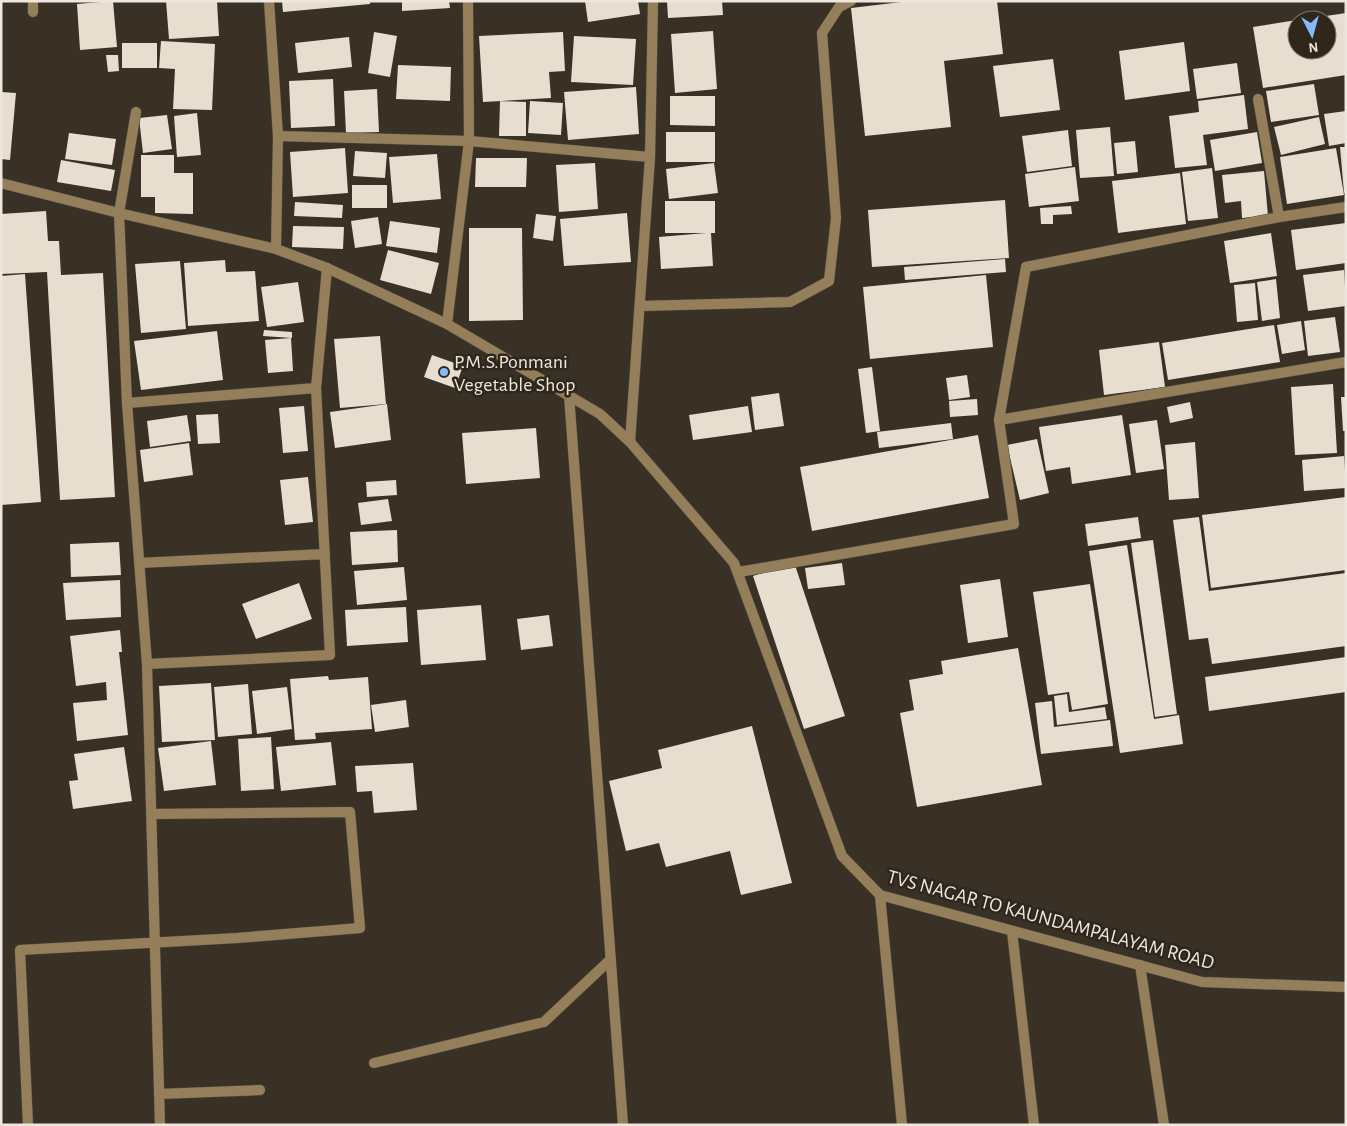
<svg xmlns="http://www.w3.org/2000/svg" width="1347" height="1126" font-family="'Alegreya Sans',sans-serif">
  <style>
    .building { fill: #e8decf }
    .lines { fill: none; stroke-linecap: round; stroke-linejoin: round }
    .minor-casing { stroke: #564e43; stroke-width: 11 }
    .tertiary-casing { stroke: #564e43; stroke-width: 11 }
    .minor { stroke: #957f5b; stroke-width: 10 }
    .tertiary { stroke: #957f5b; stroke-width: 10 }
    .poi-dot { fill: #85bbfb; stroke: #2f271b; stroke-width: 2 }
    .labels { text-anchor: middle; stroke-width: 5; stroke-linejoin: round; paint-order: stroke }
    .poi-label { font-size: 20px; fill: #ece7df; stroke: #2f271b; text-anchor: start }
    .street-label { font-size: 20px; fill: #ece7df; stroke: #2f271b }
  </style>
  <rect width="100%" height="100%" fill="#393125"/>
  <path class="building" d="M113 1 117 47 80 50 77 4Z
    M166 1H217L219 36 169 39Z
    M282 1H370V4L283 12Z
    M402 1H449L450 8 402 11Z
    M585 1H638L640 14 588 22Z
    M667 1H722L723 15 668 18Z
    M910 1H997L1003 54 944 61 951 127 865 136 851 8Z
    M1346 13V75L1263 88 1253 27 1297 20V50H1327V20L1306 19Z
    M713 31 717 89 675 93 671 34Z
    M374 32 397 36 390 77 368 73Z
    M563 32 565 71 549 72 551 98 483 102 479 36Z
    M574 36 636 39 633 85 571 82Z
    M349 37 352 67 298 73 295 43Z
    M161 41 215 44 212 110 173 109 175 69 159 68Z
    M1184 42 1190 91 1125 100 1119 51Z
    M122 43H157V68H122Z
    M106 55H118L119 71 108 72Z
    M1053 59 1060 110 1000 117 993 66Z
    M1237 63 1241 93 1197 99 1193 69Z
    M398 65 451 67 450 101 396 99Z
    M333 79 335 126 291 128 289 81Z
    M1314 84 1319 115 1271 122 1266 91Z
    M636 87 639 134 568 140 564 92Z
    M377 89 379 132 346 133 344 91Z
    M1 92 16 93 10 160 1 159Z
    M1244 95 1248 129 1203 135 1207 165 1175 168 1169 116 1199 112 1198 101Z
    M670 96H715V126L670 125Z
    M500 101 526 102V136H499Z
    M530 101 563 103 561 135 528 133Z
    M1346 111V143L1329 146 1324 114Z
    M197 113 201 155 177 157 174 116Z
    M167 115 172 149 143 153 139 118Z
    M1319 117 1325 144 1281 155 1274 127Z
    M1110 127 1114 176 1080 178 1076 130Z
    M1068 130 1072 166 1027 172 1022 136Z
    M666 132H715V162H666Z
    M1257 132 1262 163 1215 171 1210 140Z
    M69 133 116 139 112 165 65 159Z
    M1135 141 1138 172 1117 174 1114 143Z
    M1340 147H1346V192L1344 193Z
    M345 148 348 193 293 197 290 152Z
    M1336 148 1344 195 1287 204 1280 157Z
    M355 151 387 153 385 178 353 176Z
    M437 154 441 199 393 203 389 157Z
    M141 155H174V173H193V214L155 213V197H141Z
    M476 158H527L526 187H475Z
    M61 160 115 170 111 191 57 182Z
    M595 163 598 209 559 212 556 165Z
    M714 163 718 193 669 199 666 169Z
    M1075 167 1079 201 1029 207 1025 174Z
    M1212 168 1218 218 1188 221 1182 172Z
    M1264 171 1268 216 1242 218 1241 201 1225 203 1222 175Z
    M1180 173 1186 224 1118 233 1112 181Z
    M352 185H387V208H352Z
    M1005 200 1009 258 872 267 868 210Z
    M665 201H715V233H711L713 266 661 269 659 237 706 233H665Z
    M295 202 343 205 342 218 294 216Z
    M1071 206 1072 214 1053 215V224H1041L1040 208Z
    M46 211 48 241H59L61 275 103 273 115 497 60 500 47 272 1 274V214Z
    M627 213 631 262 564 266 560 219Z
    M536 214 556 216 553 241 533 238Z
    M378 217 382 244 355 248 351 221Z
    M390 221 440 228 437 253 386 246Z
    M1346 223V263L1296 270 1291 230Z
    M293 226 344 227 343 249 292 247Z
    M469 228H522L523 320 469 321Z
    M1271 233 1277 276 1230 283 1224 241Z
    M388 250 439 263 431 294 380 280Z
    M1005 259 1006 272 905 280 904 267Z
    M225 260 226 272 255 271 259 321 188 326 184 263Z
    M180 261 186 329 141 333 135 264Z
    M1344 270 1346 306 1308 311 1303 275Z
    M25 274 41 502 1 505V276Z
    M986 275 993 347 870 359 863 287Z
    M1276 279 1280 318 1262 321 1257 282Z
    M298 282 304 322 267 327 261 287Z
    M1255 283 1258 320 1237 322 1234 285Z
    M1335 317 1340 352 1308 356 1304 321Z
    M1301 321 1305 350 1282 354 1277 325Z
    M1274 325 1280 362 1168 380 1162 343Z
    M264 330 292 332V338L263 336Z
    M217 331 223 380 141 390 134 341Z
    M380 336 386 404 340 408 334 339Z
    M291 338 293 371 268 373 265 340Z
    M1159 342 1165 387 1104 395 1099 350Z
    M432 355 463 366 455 388 424 377Z
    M872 367 880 431 866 433 858 369Z
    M967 375 970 397 949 400 946 378Z
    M1333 384 1337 453 1295 455 1291 387Z
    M779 393 784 426 755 430 751 397Z
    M1341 397H1346V431H1343Z
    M977 399 978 415 950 417 949 401Z
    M1190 402 1193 418 1170 423 1167 407Z
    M387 404 391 440 335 448 330 412Z
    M304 406 308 451 283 453 279 408Z
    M748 406 752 432 693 440 689 415Z
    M218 414 220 443 198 444 196 415Z
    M187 415 191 441 150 447 147 421Z
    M1122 415 1131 475 1072 484 1070 467 1046 471 1039 427Z
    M1157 420 1164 469 1136 473 1129 424Z
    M951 423 953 439 879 448 877 432Z
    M536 428 540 478 466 484 462 433Z
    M978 435 989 498 812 531 800 467Z
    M1037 439 1049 493 1020 500 1007 445Z
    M1195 442 1199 498 1169 500 1165 445Z
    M189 443 193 475 144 482 140 450Z
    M1344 456 1346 488 1304 491 1302 460Z
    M308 477 313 522 285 525 280 480Z
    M396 480 397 495 367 497 366 482Z
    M1346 497V570L1211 588 1202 515Z
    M388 499 392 521 361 525 358 503Z
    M1138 517 1141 538 1088 546 1085 524Z
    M1199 517 1209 591 1346 573V646L1212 664 1208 638 1189 640 1173 520Z
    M397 530 398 562 352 565 350 532Z
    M1153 540 1177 714 1155 717 1131 543Z
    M119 542 121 575 71 577 70 544Z
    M1127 545 1154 719 1179 715 1183 744 1120 753 1089 551Z
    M794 562 845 716 804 729 753 576Z
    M842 563 845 585 808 589 805 568Z
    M404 567 407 600 357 605 354 571Z
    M1000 579 1008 637 968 643 960 585Z
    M120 580 121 617 66 620 63 583Z
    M299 583 312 619 256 639 242 604Z
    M1090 584 1108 704 1072 710 1069 692 1048 695 1033 592Z
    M481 605 486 660 421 665 417 610Z
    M406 607 408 642 347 646 345 610Z
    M549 615 553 646 521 650 517 619Z
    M120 630 122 652H119L128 735 77 741 73 703 107 700 106 682 76 686 70 636Z
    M1018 648 1042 785 917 807 900 713 914 710 909 680 943 674 941 661Z
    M1346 657V692L1209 711 1205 677Z
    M328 676 329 680 368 677 372 729 315 733 316 739 295 740 290 679Z
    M211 683 215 740 162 742 159 686Z
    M248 684 252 734 218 737 214 687Z
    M287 687 292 729 257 734 252 691Z
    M1067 694 1069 712 1105 707 1107 719 1057 725 1054 696Z
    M406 700 409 727 375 732 371 705Z
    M1052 701 1054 727 1110 720 1113 746 1041 754 1035 703Z
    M752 726 792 883 741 895 730 851 666 867 659 843 626 851 609 781 662 768 658 750Z
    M271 737 274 789 241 791 238 739Z
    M211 741 216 785 164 791 158 748Z
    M331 742 336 785 281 791 276 747Z
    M124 747 132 801 73 809 69 781 78 780 74 754Z
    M413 763 417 810 374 813 372 791 357 792 355 766Z"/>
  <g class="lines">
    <g class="minor-casing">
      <path id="minor" d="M269 1 278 136 276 249
        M33 12V1
        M1258 99 1279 217
        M136 112 119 213 127 403 147 664 160 1125
        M278 136 469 141 650 157
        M641 306 790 302 829 281 836 218 822 33 839 7 851 1
        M447 324 469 141 468 1
        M569 395 623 1125
        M127 403 316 388
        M999 420 1026 267 1279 217 1346 207
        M630 442 650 157 653 1
        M139 563 325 554
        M739 572 1014 524 999 420 1346 362
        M147 664 330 655 316 388 327 268
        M880 895 902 1125
        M1012 931 1034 1125
        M1140 965 1164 1125
        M374 1063 544 1022 611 959
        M159 1094 260 1090
        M28 1125 20 950 237 938 360 928 350 812 151 814"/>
    </g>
    <g class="tertiary-casing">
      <path id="tertiary" d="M1 183 119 213 276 249 327 268 447 324 600 414 630 442 734 563 842 856 880 895 1202 982 1346 987"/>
    </g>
    <use href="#minor" class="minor"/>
    <use href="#tertiary" class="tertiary"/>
  </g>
  <circle class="poi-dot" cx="444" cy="372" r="5"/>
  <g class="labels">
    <g class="poi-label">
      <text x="454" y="368">P.M.S.Ponmani<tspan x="454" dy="23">Vegetable Shop</tspan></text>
    </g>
    <g class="street-label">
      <text transform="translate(1051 919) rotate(15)" y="7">TVS NAGAR TO KAUNDAMPALAYAM ROAD</text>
    </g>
  </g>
  <rect width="1347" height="1126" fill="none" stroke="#ece7df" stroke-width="5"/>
  <g transform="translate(1312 35) rotate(174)"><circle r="24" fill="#2f271b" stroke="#7b7469"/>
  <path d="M0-4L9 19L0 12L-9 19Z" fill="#85bbfb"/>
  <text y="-8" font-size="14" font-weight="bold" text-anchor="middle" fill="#ece7df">N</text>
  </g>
</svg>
